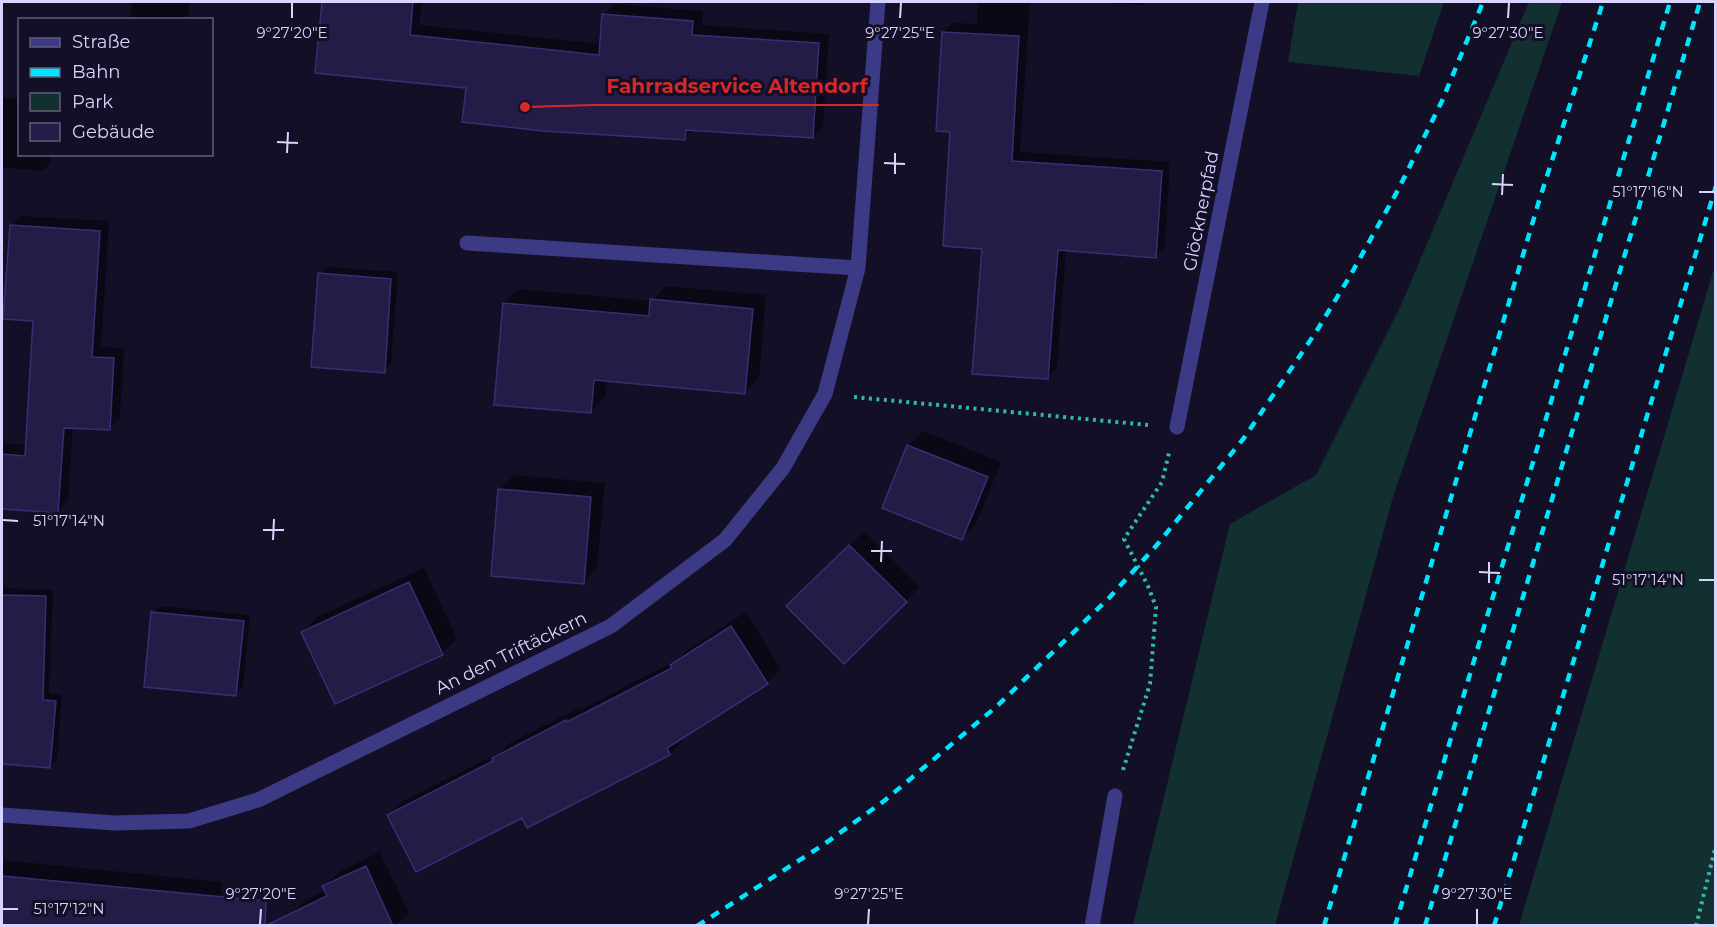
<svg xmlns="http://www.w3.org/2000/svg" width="1717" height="927" font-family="Montserrat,sans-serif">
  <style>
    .green { fill: #12302f }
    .shadow { fill: #0007 }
    .building { fill: #241b47; stroke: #3b2d73; stroke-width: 1.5 }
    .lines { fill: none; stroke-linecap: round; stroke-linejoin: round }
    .path { stroke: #2fb8b0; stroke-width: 4; stroke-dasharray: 3 4.5; stroke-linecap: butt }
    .minor { stroke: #3d3a85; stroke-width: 15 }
    .rail { stroke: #00e5ff; stroke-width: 4.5; stroke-dasharray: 9 8; stroke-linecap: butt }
    .ticks { fill: none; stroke: #d9d4ff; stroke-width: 2 }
    .labels { text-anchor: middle; stroke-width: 6; stroke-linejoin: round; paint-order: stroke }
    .street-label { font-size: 18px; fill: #d9d4ff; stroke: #130f26 }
    .ticks-label { font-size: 15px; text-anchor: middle; fill: #d9d4ff; stroke: #130f26; stroke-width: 6; stroke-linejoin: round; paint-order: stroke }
    .leader { fill: none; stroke: #d62828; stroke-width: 2 }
    .callout-dot { fill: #d62828; stroke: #130f26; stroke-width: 2 }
    .callout-label { font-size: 20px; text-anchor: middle; font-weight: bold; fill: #d62828; stroke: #130f26; stroke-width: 6; stroke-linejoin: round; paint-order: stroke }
  </style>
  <rect width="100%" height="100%" fill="#130f26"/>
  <path class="green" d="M1298 2H1444L1419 76 1288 62Z
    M1529 2H1562L1393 497 1275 925H1133L1230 524 1316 475 1402 303Z
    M1715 265V925H1519Z"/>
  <path class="shadow" d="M132 2H189L188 20H130Z
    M324 2H422L419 25 601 44 604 15 614 4 703 11 702 25 829 34 823 126 813 137 694 129 684 138 467 87 316 71Z
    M978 2H1030L1020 152 1170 162 1165 247 1155 256 1066 249 1057 368 1047 377 984 247 944 32 953 23 977 24Z
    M1091 2H1147L1144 5Z
    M2 97 20 99V154H51L50 163 43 171 2 167Z
    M21 216 109 221 101 347 124 348 120 418 109 429 73 427 68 501 57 512 2 508V443L27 445 35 319 11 226Z
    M327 267 398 272 391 364 384 371 320 274Z
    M666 286 766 295 759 378 745 392 607 380 605 397 591 412 504 303 519 289 652 301Z
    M923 431 1001 462 976 524 962 538 884 507 909 445Z
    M514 475 605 483 597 568 583 583 499 490Z
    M864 531 920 587 844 662 789 606Z
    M424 568 457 639 442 653 303 632 317 617Z
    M2 588 53 590 49 693 62 695 57 759 50 767 2 762Z
    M160 606 250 615 243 687 236 694 153 613Z
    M746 612 781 669 767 683 683 737 684 739 670 754 528 826 523 816 389 815 403 801 502 751 508 744 581 707 582 709 677 660 686 651Z
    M380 852 409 913 396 926H268L290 915 305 900 326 890 324 886 339 872Z
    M2 860 222 882 219 926H2Z"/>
  <path class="building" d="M322 2H413L410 35 599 55 602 14 693 21 692 35 819 43 813 138 686 130 685 140 543 131 462 122 466 88 315 73Z
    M942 32 1019 36 1012 161 1162 171 1156 258 1058 250 1048 379 972 374 982 249 943 246 950 132 936 131Z
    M10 225 100 231 92 357 114 358 110 430 64 428 58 513 2 509V454L25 456 33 321 3 319Z
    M318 273 391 279 385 373 311 367Z
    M650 299 753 309 745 394 594 380 591 413 494 405 503 303 649 316Z
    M907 445 988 477 962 540 882 508Z
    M498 489 591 497 584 584 491 576Z
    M849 545 907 602 844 664 786 606Z
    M409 582 443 655 335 704 301 632Z
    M2 595 46 596 43 700 56 701 50 768 2 764Z
    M151 612 244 621 236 696 144 687Z
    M731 626 768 684 667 748 670 755 527 828 522 818 416 872 387 815 493 761 492 758 566 720 567 722 672 668 670 665Z
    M366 866 393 926H265L327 896 322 886Z
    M2 876 266 901 265 926H2Z"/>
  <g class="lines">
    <path class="path" d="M854 397 1148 425
      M1123 770 1150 684 1156 607 1148 586 1124 539 1162 482 1169 453
      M1696 926 1716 845"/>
    <path class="minor" d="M467 243 858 268
      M1177 427 1262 2
      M2 815 115 823 189 821 258 800 611 626 725 540 783 468 825 394 858 268 878 2
      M1092 926 1115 796"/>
    <path class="rail" d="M697 926 823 845 884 801 996 707 1109 598 1156 546 1244 438 1316 332 1350 276 1398 190 1442 101 1483 2
      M1324 926 1539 201 1603 2
      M1395 926 1670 2
      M1425 926 1700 2
      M1494 926 1716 186"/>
  </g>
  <path class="ticks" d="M292 18V3M900 18 901 3M1508 18 1509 3M277 142 298 143M287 153 288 132M884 163 905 164M895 174V153M1492 184 1513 185M1699 192H1714M1502 195 1503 174M3 520 18 521M263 530H284M273 540 274 519M871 551H892M881 562 882 541M1479 572 1500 573M1699 580H1714M1489 583V562M3 909H18M260 924 261 909M868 924 869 909M1477 924V909"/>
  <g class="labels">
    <g class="street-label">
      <text transform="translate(1201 211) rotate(-79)" y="6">Glöcknerpfad</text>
      <text transform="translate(511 653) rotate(-26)" y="6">An den Triftäckern</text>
    </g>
  </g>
  <g class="ticks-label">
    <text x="292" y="38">9°27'20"E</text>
    <text x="900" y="38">9°27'25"E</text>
    <text x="1508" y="38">9°27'30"E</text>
    <text x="1648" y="197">51°17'16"N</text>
    <text x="69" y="526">51°17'14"N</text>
    <text x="1648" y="585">51°17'14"N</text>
    <text x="261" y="899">9°27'20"E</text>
    <text x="869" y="899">9°27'25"E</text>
    <text x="1477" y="899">9°27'30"E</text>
    <text x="69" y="914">51°17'12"N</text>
  </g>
  <path class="leader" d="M525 107L594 105H879"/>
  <circle class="callout-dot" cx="525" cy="107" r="6"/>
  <g class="callout-label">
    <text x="737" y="93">Fahrradservice Altendorf</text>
  </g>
  <rect width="1717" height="927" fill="none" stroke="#d9d4ff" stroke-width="6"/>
  <rect x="18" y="18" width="195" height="138" fill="#130f26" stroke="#625e7d" stroke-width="1.5"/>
  <rect x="30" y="38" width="30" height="9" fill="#3d3a85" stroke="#625e7d" stroke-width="1.5"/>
  <text x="72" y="48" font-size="18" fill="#d9d4ff">Straße</text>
  <rect x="30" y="68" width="30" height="9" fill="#00e5ff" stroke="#625e7d" stroke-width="1.5"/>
  <text x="72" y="78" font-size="18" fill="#d9d4ff">Bahn</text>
  <rect x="30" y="93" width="30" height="18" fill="#12302f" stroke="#625e7d" stroke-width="1.5"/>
  <text x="72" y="108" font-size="18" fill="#d9d4ff">Park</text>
  <rect x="30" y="123" width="30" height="18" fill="#241b47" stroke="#625e7d" stroke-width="1.5"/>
  <text x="72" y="138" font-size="18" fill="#d9d4ff">Gebäude</text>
</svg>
